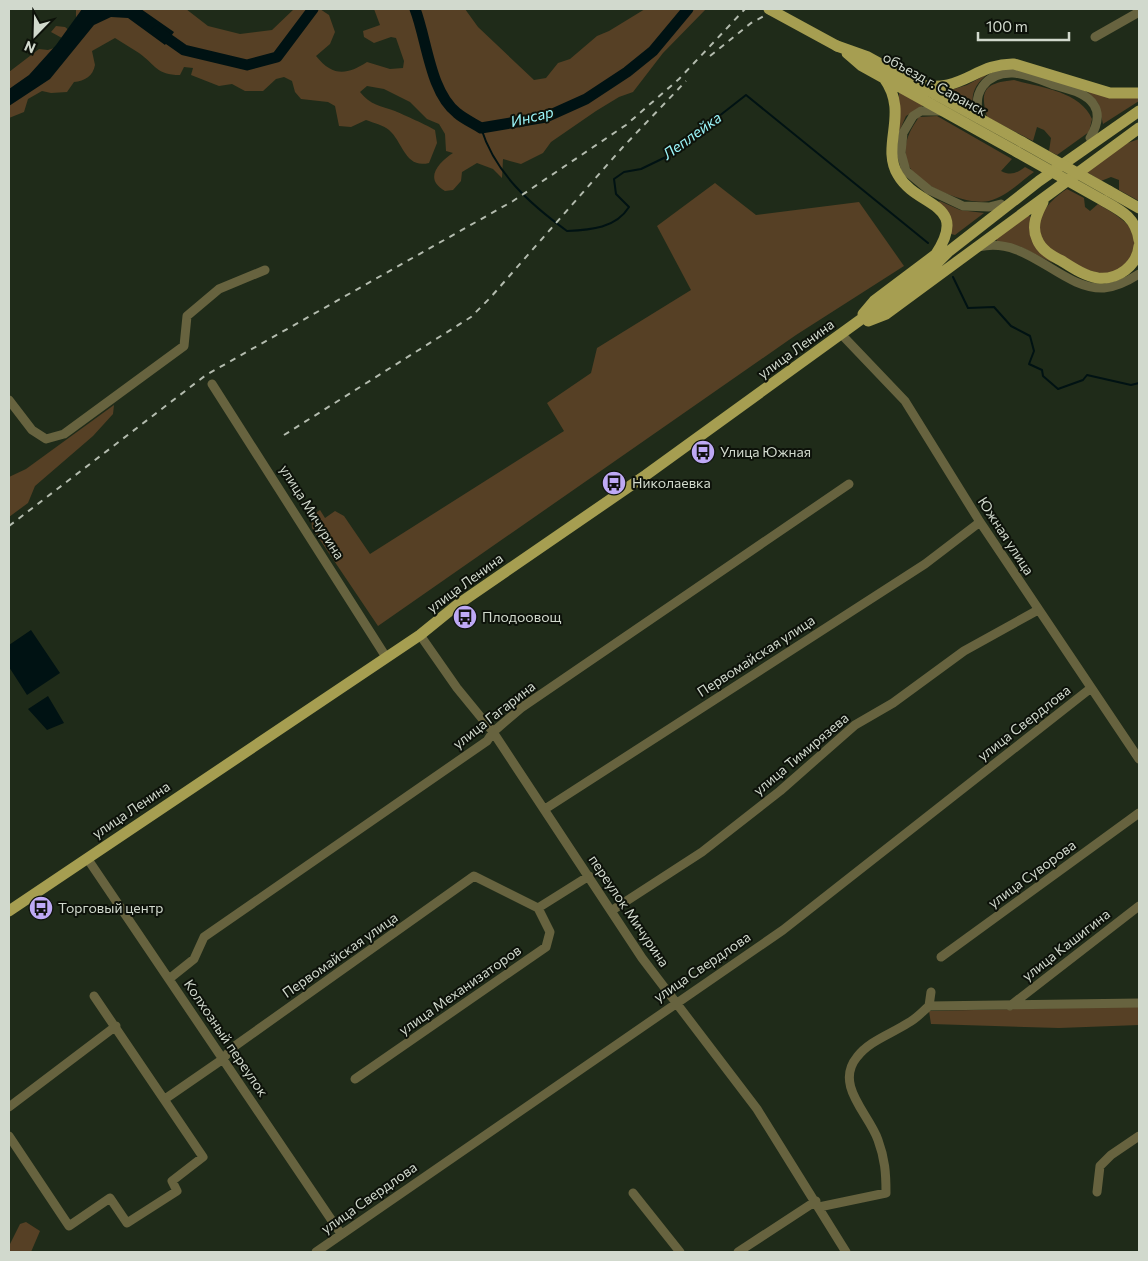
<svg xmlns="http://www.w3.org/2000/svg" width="1148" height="1261" font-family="Commissioner,sans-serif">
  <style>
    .green { fill: #564025 }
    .water { fill: #001213 }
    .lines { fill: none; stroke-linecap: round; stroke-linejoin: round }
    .stream { stroke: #001213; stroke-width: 2 }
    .river { stroke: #001213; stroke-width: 11 }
    .minor { stroke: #67633f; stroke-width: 9 }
    .major { stroke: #a69e51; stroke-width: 11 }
    .rail { stroke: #b3bbae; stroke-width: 2; stroke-dasharray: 6 6; stroke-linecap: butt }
    .major-bridge { stroke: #a69e51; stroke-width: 11 }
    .labels { text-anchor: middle; stroke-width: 4; stroke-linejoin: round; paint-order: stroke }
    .street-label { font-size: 14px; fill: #d1d9cd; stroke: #0d120a }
    .poi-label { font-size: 14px; fill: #d1d9cd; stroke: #0d120a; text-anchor: start }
    .water-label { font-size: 15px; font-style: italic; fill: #9bf6fa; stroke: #0d120a }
  </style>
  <rect width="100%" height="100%" fill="#1f2b19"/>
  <path class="green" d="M76 9H186L208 26 240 34 272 30 294 9H320L329 15 335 32 330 44 316 56C333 77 347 75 367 62L390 69 403 68 404 61 396 38 391 37 374 43 364 37 363 31 380 25 374 9H465L478 27 534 80 546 78 558 63 570 59 597 36 609 31 645 9H706L663 53 633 92 619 97 596 111 551 142 543 153 521 164 503 159 502 178 493 169 477 163 462 172 461 181 453 190 445 191C423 179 439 162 453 153L446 151 445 134 439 124 427 119 410 102 384 89 367 86 360 92C370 105 381 106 395 111 402 114 429 126 435 130L437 143 429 163C405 169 403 142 389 130 383 125 374 123 366 120L351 127 339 126 335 106 328 102 301 99 295 92 292 81 284 77 276 79 263 91H245L232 84 219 86 191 75 193 68 184 67 180 75C156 75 156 65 139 53 131 48 123 43 115 38L92 51 95 65C93 76 85 81 74 82L67 92 51 93 42 91 28 99 24 112 9 118V72L39 49 48 50 60 46 62 38 51 32 56 26 65 27 76 36Z
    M989 73C974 85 970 94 974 113L943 95 944 92 967 85Z
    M1014 80C1041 88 1080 91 1092 119L1089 132 1057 155 1049 151 1051 138 1044 130 1037 127 1033 141 987 117C979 89 986 83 1014 80Z
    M899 90 923 103 922 107 906 116 899 132Z
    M1087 91 1115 98H1138L1139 101 1103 124 1098 103Z
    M937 116 1012 159 1001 171C1011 176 1017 173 1025 167L1034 172C1020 182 1006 197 989 201 967 206 916 185 908 164 901 147 909 131 919 117Z
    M1139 139V201L1119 190V180L1111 177 1101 181 1087 172 1122 145Z
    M715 183 756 215 859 202 904 266 796 335 378 626 312 528 311 516 320 510 325 518 335 511 344 516 370 554 564 431 547 403 591 373 597 348 691 290 657 226Z
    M1067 189 1084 198 1085 207 1090 211 1098 204C1113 213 1141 227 1134 248 1123 283 1095 276 1070 261 1060 256 1049 251 1042 241 1028 222 1052 198 1067 189Z
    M940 201 960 210 984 213 955 235 951 234 950 216 938 202Z
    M1027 215 1031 217 1046 256 1053 263 1019 246 997 241 996 237Z
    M114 405 113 414 93 436 35 486 28 503 9 517V477L26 469Z
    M1139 1006V1025L1059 1028 931 1024 929 1011Z
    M26 1222 40 1231 31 1252H9V1246L20 1224Z"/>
  <path class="water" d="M82 9H141L174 32 165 45 128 18 111 17 94 25 50 79 9 106V89L29 75 56 45Z
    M31 630 60 673 27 695 9 667V645Z
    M48 696 64 723 47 730 28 709Z"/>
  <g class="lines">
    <path class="stream" d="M481 128C495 173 530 204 567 231 591 230 616 228 629 207L616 194 614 179 624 172 641 169 668 156 746 95 928 243
      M953 277 968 308 994 307 1011 326 1030 336 1034 351 1029 364 1042 370 1043 376 1058 389 1083 380 1087 375 1131 385 1139 383"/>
    <path class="river" d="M415 9C427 40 430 92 457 113 464 119 473 123 481 128L546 117 586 99 627 72 653 51 688 9
      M157 31 184 50 247 65 277 57 313 9"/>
    <path class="minor" d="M1095 37 1139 12
      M941 111H921L913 116 903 133 901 153 906 171 929 190 963 206 989 207 1001 204
      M981 119C970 94 986 72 1013 73 1027 74 1041 80 1054 85 1067 89 1086 92 1094 105 1101 116 1096 128 1090 138
      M979 247C1028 235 1061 290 1104 288 1117 287 1128 281 1139 274
      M842 335 905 401 980 522 1139 759
      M212 384 386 657
      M9 400 32 430 46 439 64 434 184 346 187 316 219 289 265 270
      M420 635 457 688 493 732 642 958 757 1109 846 1252
      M545 809 925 564 980 522
      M87 858 341 1234
      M538 908 589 876
      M611 911 702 852 780 791 855 725 893 703 964 651 1038 610
      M941 957 1139 813
      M169 979 194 959 204 937 487 741 493 732 521 708 849 484
      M929 1006 931 992
      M1010 1006 1139 906
      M355 1079 546 947 550 932 538 908
      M165 1099 223 1059 232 1048 474 876 538 908
      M9 1107 116 1026
      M9 1136 69 1226 110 1198 127 1223 177 1191 172 1181 203 1157 94 996
      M1097 1192 1100 1166 1111 1155 1139 1136
      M633 1193 680 1252
      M819 1207 886 1193C886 1173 885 1159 878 1140 869 1114 834 1085 857 1057 869 1041 891 1034 908 1023 916 1019 922 1012 929 1006L1139 1003
      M316 1252 783 930 1091 688
      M738 1252 816 1201"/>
    <path class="major" d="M837 46 868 57 1022 142
      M847 53 862 66 1017 152
      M884 78C910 114 880 145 898 175 917 208 970 202 936 254
      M917 84C961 95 975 63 1014 64L1110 93H1139
      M1109 191 1139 208
      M1104 201C1122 211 1136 218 1139 240
      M1043 202C1037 213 1031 226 1037 239 1041 250 1052 256 1062 261 1073 268 1085 276 1098 278 1118 280 1137 266 1139 246
      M863 314 874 301 943 249
      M868 321 886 314 1139 128
      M9 911 420 635 457 605 646 475 932 268 948 252 1039 181 1139 111"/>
    <path class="rail" d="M710 56 751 23 777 9
      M284 435 471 317 490 298 622 148 686 81
      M9 526 206 375 513 201 626 125 679 79 745 9"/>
    <path class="major-bridge" d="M769 9 837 46
      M1022 142 1109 191
      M1017 152 1104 201"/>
  </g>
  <defs>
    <g id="bus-disc" transform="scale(1.25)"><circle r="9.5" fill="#bea9f5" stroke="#0d120a"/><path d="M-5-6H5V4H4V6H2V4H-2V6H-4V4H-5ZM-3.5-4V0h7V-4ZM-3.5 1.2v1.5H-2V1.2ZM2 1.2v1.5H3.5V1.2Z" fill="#111"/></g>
  </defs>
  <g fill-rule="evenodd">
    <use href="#bus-disc" x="703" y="452"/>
    <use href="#bus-disc" x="614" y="483"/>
    <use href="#bus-disc" x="465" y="617"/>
    <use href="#bus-disc" x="41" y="908"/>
  </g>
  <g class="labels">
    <g class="street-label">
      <text transform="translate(935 84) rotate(29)" y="5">объезд г. Саранск</text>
      <text transform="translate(796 349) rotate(-36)" y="5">улица Ленина</text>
      <text transform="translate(312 512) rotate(58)" y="5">улица Мичурина</text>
      <text transform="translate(1006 536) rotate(57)" y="5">Южная улица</text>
      <text transform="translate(465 583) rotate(-36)" y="5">улица Ленина</text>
      <text transform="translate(756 656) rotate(-33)" y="5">Первомайская улица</text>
      <text transform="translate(494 715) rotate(-38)" y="5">улица Гагарина</text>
      <text transform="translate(1024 723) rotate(-38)" y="5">улица Свердлова</text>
      <text transform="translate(801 754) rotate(-40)" y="5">улица Тимирязева</text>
      <text transform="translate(131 810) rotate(-34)" y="5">улица Ленина</text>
      <text transform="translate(1032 874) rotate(-36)" y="5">улица Суворова</text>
      <text transform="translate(629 911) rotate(56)" y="5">переулок Мичурина</text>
      <text transform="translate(1066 945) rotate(-38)" y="5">улица Кашигина</text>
      <text transform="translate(340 955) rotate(-35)" y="5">Первомайская улица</text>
      <text transform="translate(702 967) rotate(-34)" y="5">улица Свердлова</text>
      <text transform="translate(460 990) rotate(-35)" y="5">улица Механизаторов</text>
      <text transform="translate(226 1038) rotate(56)" y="5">Колхозный переулок</text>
      <text transform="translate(369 1198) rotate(-35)" y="5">улица Свердлова</text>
    </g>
    <g class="poi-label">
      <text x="720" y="457">Улица Южная</text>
      <text x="632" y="488">Николаевка</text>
      <text x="482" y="622">Плодоовощ</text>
      <text x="58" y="913">Торговый центр</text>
    </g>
    <g class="water-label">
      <text transform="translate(532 117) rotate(-14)" y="5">Инсар</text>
      <text transform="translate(692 136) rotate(-36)" y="5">Леплейка</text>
    </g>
  </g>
  <rect width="1148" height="1261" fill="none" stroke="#d1d9cd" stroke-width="20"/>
  <g transform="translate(35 35) rotate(203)" stroke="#0d120a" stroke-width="4" paint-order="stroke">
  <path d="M0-4L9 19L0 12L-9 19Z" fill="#d1d9cd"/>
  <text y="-8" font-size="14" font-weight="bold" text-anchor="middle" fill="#d1d9cd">N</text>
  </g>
  <path d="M978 32v8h91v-8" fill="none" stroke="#d1d9cd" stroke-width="2.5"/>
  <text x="986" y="32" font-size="15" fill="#d1d9cd" stroke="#0d120a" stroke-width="4" paint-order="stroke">100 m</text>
</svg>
